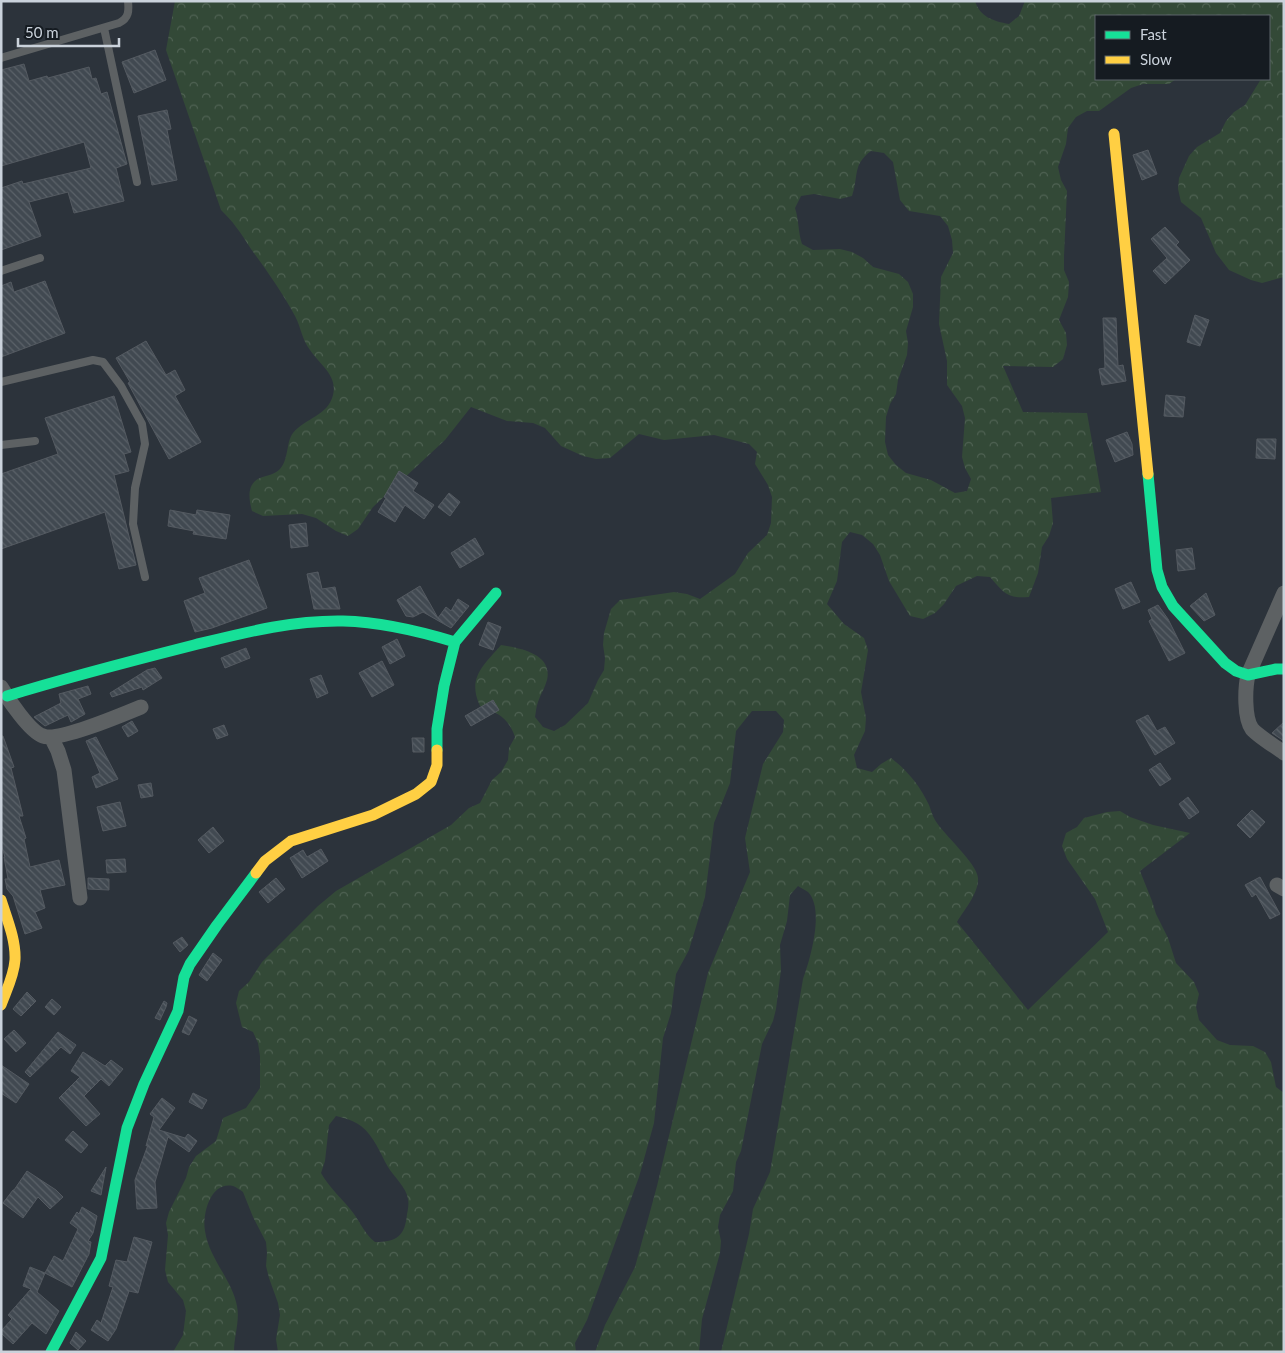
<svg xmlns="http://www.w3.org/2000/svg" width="1285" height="1353" font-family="Lato,sans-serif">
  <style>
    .forest { fill: url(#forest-crowns); fill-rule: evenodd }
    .building { fill: url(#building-back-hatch); stroke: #545a61 }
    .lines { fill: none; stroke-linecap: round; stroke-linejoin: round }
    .lane { stroke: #5d6163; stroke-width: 8 }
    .street { stroke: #5d6163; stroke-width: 15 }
    .fast { stroke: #16e098; stroke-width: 11 }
    .slow { stroke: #ffcf43; stroke-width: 11 }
  </style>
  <defs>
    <pattern id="forest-crowns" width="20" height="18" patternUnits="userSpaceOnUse" patternTransform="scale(1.25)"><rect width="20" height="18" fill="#334937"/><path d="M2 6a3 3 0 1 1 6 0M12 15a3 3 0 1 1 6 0" fill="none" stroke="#4f6253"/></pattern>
    <pattern id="building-back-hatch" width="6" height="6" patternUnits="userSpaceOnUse" patternTransform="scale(1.25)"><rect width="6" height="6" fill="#414951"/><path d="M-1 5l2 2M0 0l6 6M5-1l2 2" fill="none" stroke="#5b6269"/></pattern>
  </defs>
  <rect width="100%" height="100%" fill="#2c333b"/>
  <path class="forest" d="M175 1H975C980 17 993 21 1009 24L1019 16 1025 1H1284V277L1262 283 1251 280 1229 270 1216 253 1201 218 1181 202 1178 189 1179 178 1189 156 1197 147 1220 133 1226 121 1234 112 1245 105 1261 79H1269V16H1096V79H1176L1169 84H1143L1131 88 1099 111H1087L1076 117 1068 128 1066 144 1058 167 1061 180 1067 191 1064 256V270L1069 282 1068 297 1059 320 1066 333 1067 345 1063 359 1053 367 1003 366 1023 412 1087 413 1101 492 1051 498 1053 523 1049 536 1042 547 1038 573 1029 597C1007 599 1003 592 990 577L977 576 956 586 944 604 935 613 923 619 910 616 889 581 880 555 873 544 862 535 850 532 842 542 837 581 827 604 844 624 864 638 868 650 861 692 866 718 865 731 854 755 857 768 872 772 881 764 891 758C908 771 920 786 929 805 931 810 932 815 935 820 943 834 977 863 978 878 979 893 964 910 957 922L1028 1010 1108 932 1095 899 1067 859 1062 846 1066 833 1077 827 1084 818 1107 812 1120 811 1130 817 1153 825 1190 833 1140 871 1152 901 1156 914 1168 938 1176 963 1194 982 1199 994 1196 1007 1199 1020 1217 1040 1230 1045 1253 1046 1265 1052 1271 1062 1276 1087 1284 1093V1352H721L749 1234 753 1209 770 1172 803 979C810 960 825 909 808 892 805 890 801 888 798 886L790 895 787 921 780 945 781 970 776 1009 773 1021 762 1044 741 1151 736 1162 733 1191 720 1215 718 1227 721 1241 720 1253 702 1319 699 1352H595L605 1325 635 1267 657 1186 708 973 750 872 745 838 763 764 783 732 784 720 776 711H752L736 731 730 783 714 823 705 897 689 950 676 974 671 1013 663 1038 654 1123 639 1177 587 1320 575 1343 576 1352H278L276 1339 280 1315 278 1303 269 1278 266 1266 267 1253 266 1242 253 1217 243 1192C240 1190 236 1187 233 1186 210 1181 202 1215 205 1231 209 1259 232 1279 237 1306 240 1321 234 1336 234 1352H173L183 1335 186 1311 183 1300 168 1282 165 1270 168 1235 166 1223 169 1212 186 1178 189 1167 196 1156 216 1141 223 1118 246 1108 260 1088V1056L258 1043 253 1032 242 1027 236 1003 239 991 249 982 262 962 318 906 336 891 451 825 469 808 480 803 492 780 501 772 508 760 509 748 515 737C509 719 498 712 480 706 467 678 483 666 501 645 521 648 553 654 547 680 545 688 540 695 538 702 536 707 536 712 535 717L543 727 554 731 565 725 588 703 598 680 604 670 605 658 603 645 604 633 611 609 620 600 674 592 687 594 700 599 735 574 748 553 767 535 771 523 772 497 768 485 755 464 757 452 749 444 714 435 664 440 639 434 610 458 596 459 583 456 561 446 545 428 533 423 507 421 471 407 445 440 373 507 358 529 348 536 336 531 316 518 302 514 263 516 252 511C249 500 246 484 260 478 267 475 274 475 280 469 289 459 286 442 293 433 305 418 328 416 333 395 338 375 319 364 310 350 302 340 301 327 295 316 282 292 267 271 251 249 246 242 242 234 236 227 232 221 226 215 221 210L166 50ZM871 151 884 153 893 162 900 200 909 211 940 216 948 226 952 240 953 253 941 277 939 324 947 361V385L962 406 965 418 962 457 965 468 971 479 967 491 955 493 931 480 906 473 896 465 888 455 885 442 886 417 890 404 896 394 898 380 907 355 908 343 906 331 913 307V294L908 282 899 274 873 267 863 258 852 252 840 249 813 250 802 244C798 232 799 220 795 208L801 196 814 194 840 199 852 196C859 176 852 165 871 151ZM336 1116C344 1118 353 1120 361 1126 374 1136 380 1153 388 1167 394 1177 406 1187 408 1199 409 1204 408 1210 407 1214 405 1236 397 1242 375 1242 365 1234 361 1224 354 1214 343 1199 330 1189 321 1173L325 1161 329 1125Z"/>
  <path class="building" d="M155 50 166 80 134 93 122 62Z
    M24 64 29 81 47 76 48 78 89 67 92 79 96 78 101 94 107 92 127 164 116 168 124 201 74 213 68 192 29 202 41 236 1 250V188L22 181 23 184 91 168 84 142 1 166V70Z
    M167 110 171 129 167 130 177 180 152 185 138 116Z
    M1148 150 1157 174 1142 180 1133 155Z
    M1165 227 1179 242 1176 245 1190 260 1165 284 1153 271 1167 258 1151 239Z
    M45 281 65 333 1 357V286L11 282 14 292Z
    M1195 315 1209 320 1200 346 1187 342Z
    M1103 318H1116L1118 366 1123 365 1126 381 1102 385 1099 369 1105 368Z
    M146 341 166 375 175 370 185 390 175 396 201 442 169 459 128 383 130 382 116 358Z
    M1166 395 1185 397 1183 417 1164 416Z
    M114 396 131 452 124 454 129 471 114 475 136 565 119 569 105 512 1 549V474L58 454 45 418Z
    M1127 432 1132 444 1133 455 1115 462 1106 440Z
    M1257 439H1276L1275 459 1256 458Z
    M399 471 418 483 413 491 434 505 424 519 405 505 395 522 378 512 386 498 384 497Z
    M449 493 460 502 450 516 438 507Z
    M170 510 196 515 197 510 230 515 226 539 193 534 194 531 168 526Z
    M306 523 308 546 291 548 289 525Z
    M475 538 484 554 460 568 451 553Z
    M1192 548 1195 569 1178 571 1176 550Z
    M249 560 267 608 212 628 195 632 184 601 205 593 199 578Z
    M318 572 322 589 335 587 340 609H314L307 574Z
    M1131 582 1140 602 1123 609 1115 589Z
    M420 586 438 618 446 607 451 611 458 599 469 606 451 628 423 612 413 617 406 616 397 600Z
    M1206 593 1215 615 1204 621 1190 606Z
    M1158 605 1168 619 1185 653 1169 661 1149 621 1152 619 1148 610Z
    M488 622 501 627 493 650 479 645Z
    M397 639 405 656 390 664 382 647Z
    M246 648 250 658 225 668 221 658Z
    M382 661 394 685 372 697 359 673Z
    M155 668 162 678 143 690 142 687 112 697 110 693 147 670Z
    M321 675 328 693 317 698 310 679Z
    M88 686 91 694 78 699 85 714 71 722 68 715 45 726 34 717 61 703 59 694Z
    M493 700 499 710 471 726 465 716Z
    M1148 715 1157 731 1165 727 1175 743 1155 755 1136 721Z
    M132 721 138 731 128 737 122 727Z
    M1284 722V741L1272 733Z
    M224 725 228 735 217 739 213 729Z
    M1 736H3L14 767 11 768 23 816H19L26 838 24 839 30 867 59 860 65 885 40 890 45 908 35 912 42 928 25 934 13 896 7 889 5 879H8L4 857H5L1 844Z
    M96 737 118 779 96 788 92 777 100 773 86 741Z
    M412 738H424V752H413Z
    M1160 763 1171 779 1160 786 1149 770Z
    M151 783 153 796 141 798 138 785Z
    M1188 797 1199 812 1189 819 1179 804Z
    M120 802 126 826 103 831 97 807Z
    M1252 810 1265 822 1250 838 1237 825Z
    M213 827 224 841 209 853 198 840Z
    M321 849 328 861 302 878 290 858 303 850 307 857Z
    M125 859 126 872 107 873 106 860Z
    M1260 877 1280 914 1270 919 1256 894 1252 897 1245 885Z
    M88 878 109 879V890L88 889Z
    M276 878 285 889 268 903 259 892Z
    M182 937 188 945 180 952 173 943Z
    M213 953 222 960 207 981 199 975Z
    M27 992 36 1001 21 1016 13 1009Z
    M52 999 61 1007 54 1015 45 1007Z
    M164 1001 167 1003 166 1007 160 1020 155 1018Z
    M189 1016 197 1020 189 1035 182 1032Z
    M14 1030 26 1043 16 1052 4 1039Z
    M58 1032 76 1045 70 1054 61 1047 30 1077 25 1072Z
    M83 1052 105 1066 111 1060 123 1069 109 1086 101 1079 84 1096 100 1114 86 1126 59 1098 80 1077 71 1071Z
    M1 1065 29 1084 16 1103 1 1093Z
    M193 1093 207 1100 202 1109 189 1102Z
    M162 1098 175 1108 159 1130 185 1138 188 1134 197 1141 189 1152 168 1137 155 1182 157 1208 137 1209 135 1180 148 1145 146 1146 154 1117 150 1114Z
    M73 1131 88 1145 81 1153 65 1140Z
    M106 1167 101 1195 91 1191Z
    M27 1171 56 1190 63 1197 50 1209 38 1197 23 1218 3 1203 13 1190H14Z
    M82 1207 97 1216 93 1233 88 1241 91 1242 89 1254 72 1287 45 1273 54 1256 63 1261 78 1229 70 1223 77 1212 79 1214Z
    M134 1237 152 1242 138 1293 129 1291 116 1329 108 1341 91 1330 97 1320 101 1323 113 1287 109 1286 116 1260 127 1262Z
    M30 1267 45 1273 37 1292 59 1311 46 1334 32 1323 13 1344 1 1333V1331L12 1319 8 1315 31 1289 23 1286Z
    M76 1332 86 1341 78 1350 70 1343Z"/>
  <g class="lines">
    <path class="lane" d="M104 28 137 182
      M1 58 119 23C129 18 129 11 128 1
      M1 271 40 258
      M1 382 93 360 103 362 121 386 142 424 145 444 135 488 133 524 145 577
      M1 445 35 441"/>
    <path class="street" d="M1284 593 1248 675C1245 688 1244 718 1252 729 1258 736 1276 747 1284 753
      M1 687C8 699 30 732 43 736 58 742 124 714 141 707
      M51 737 58 751 64 770 80 898
      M1277 885 1284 889"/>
    <path class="fast" d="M1148 474 1157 570 1162 587 1173 606 1225 663 1236 671 1248 675 1276 669H1284
      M7 696C69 677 131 661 194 645 243 633 292 620 343 621 382 622 419 631 455 642
      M437 750V729L444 686 455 642 496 593
      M51 1352 101 1258 127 1128 144 1084 178 1011 184 977 190 964 217 925 256 873"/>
    <path class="slow" d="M1114 134 1148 474
      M256 873 265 861 291 841 373 815 416 794 431 782 437 765V750
      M1 900C7 919 16 940 15 960 14 976 6 991 1 1005"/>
  </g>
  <rect width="1285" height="1353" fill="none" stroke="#cad2db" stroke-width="5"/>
  <rect x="1095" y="15" width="175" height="65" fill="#151b21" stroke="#5d646b"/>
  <rect x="1105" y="31" width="25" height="8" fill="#16e098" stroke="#5d646b"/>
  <text x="1140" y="40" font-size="15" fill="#cad2db">Fast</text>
  <rect x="1105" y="56" width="25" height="8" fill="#ffcf43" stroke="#5d646b"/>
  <text x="1140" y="65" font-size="15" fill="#cad2db">Slow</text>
  <path d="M18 38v8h101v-8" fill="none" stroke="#cad2db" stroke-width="2.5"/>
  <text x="25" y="38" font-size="15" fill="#cad2db" stroke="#151b21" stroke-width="4" paint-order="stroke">50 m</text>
</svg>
